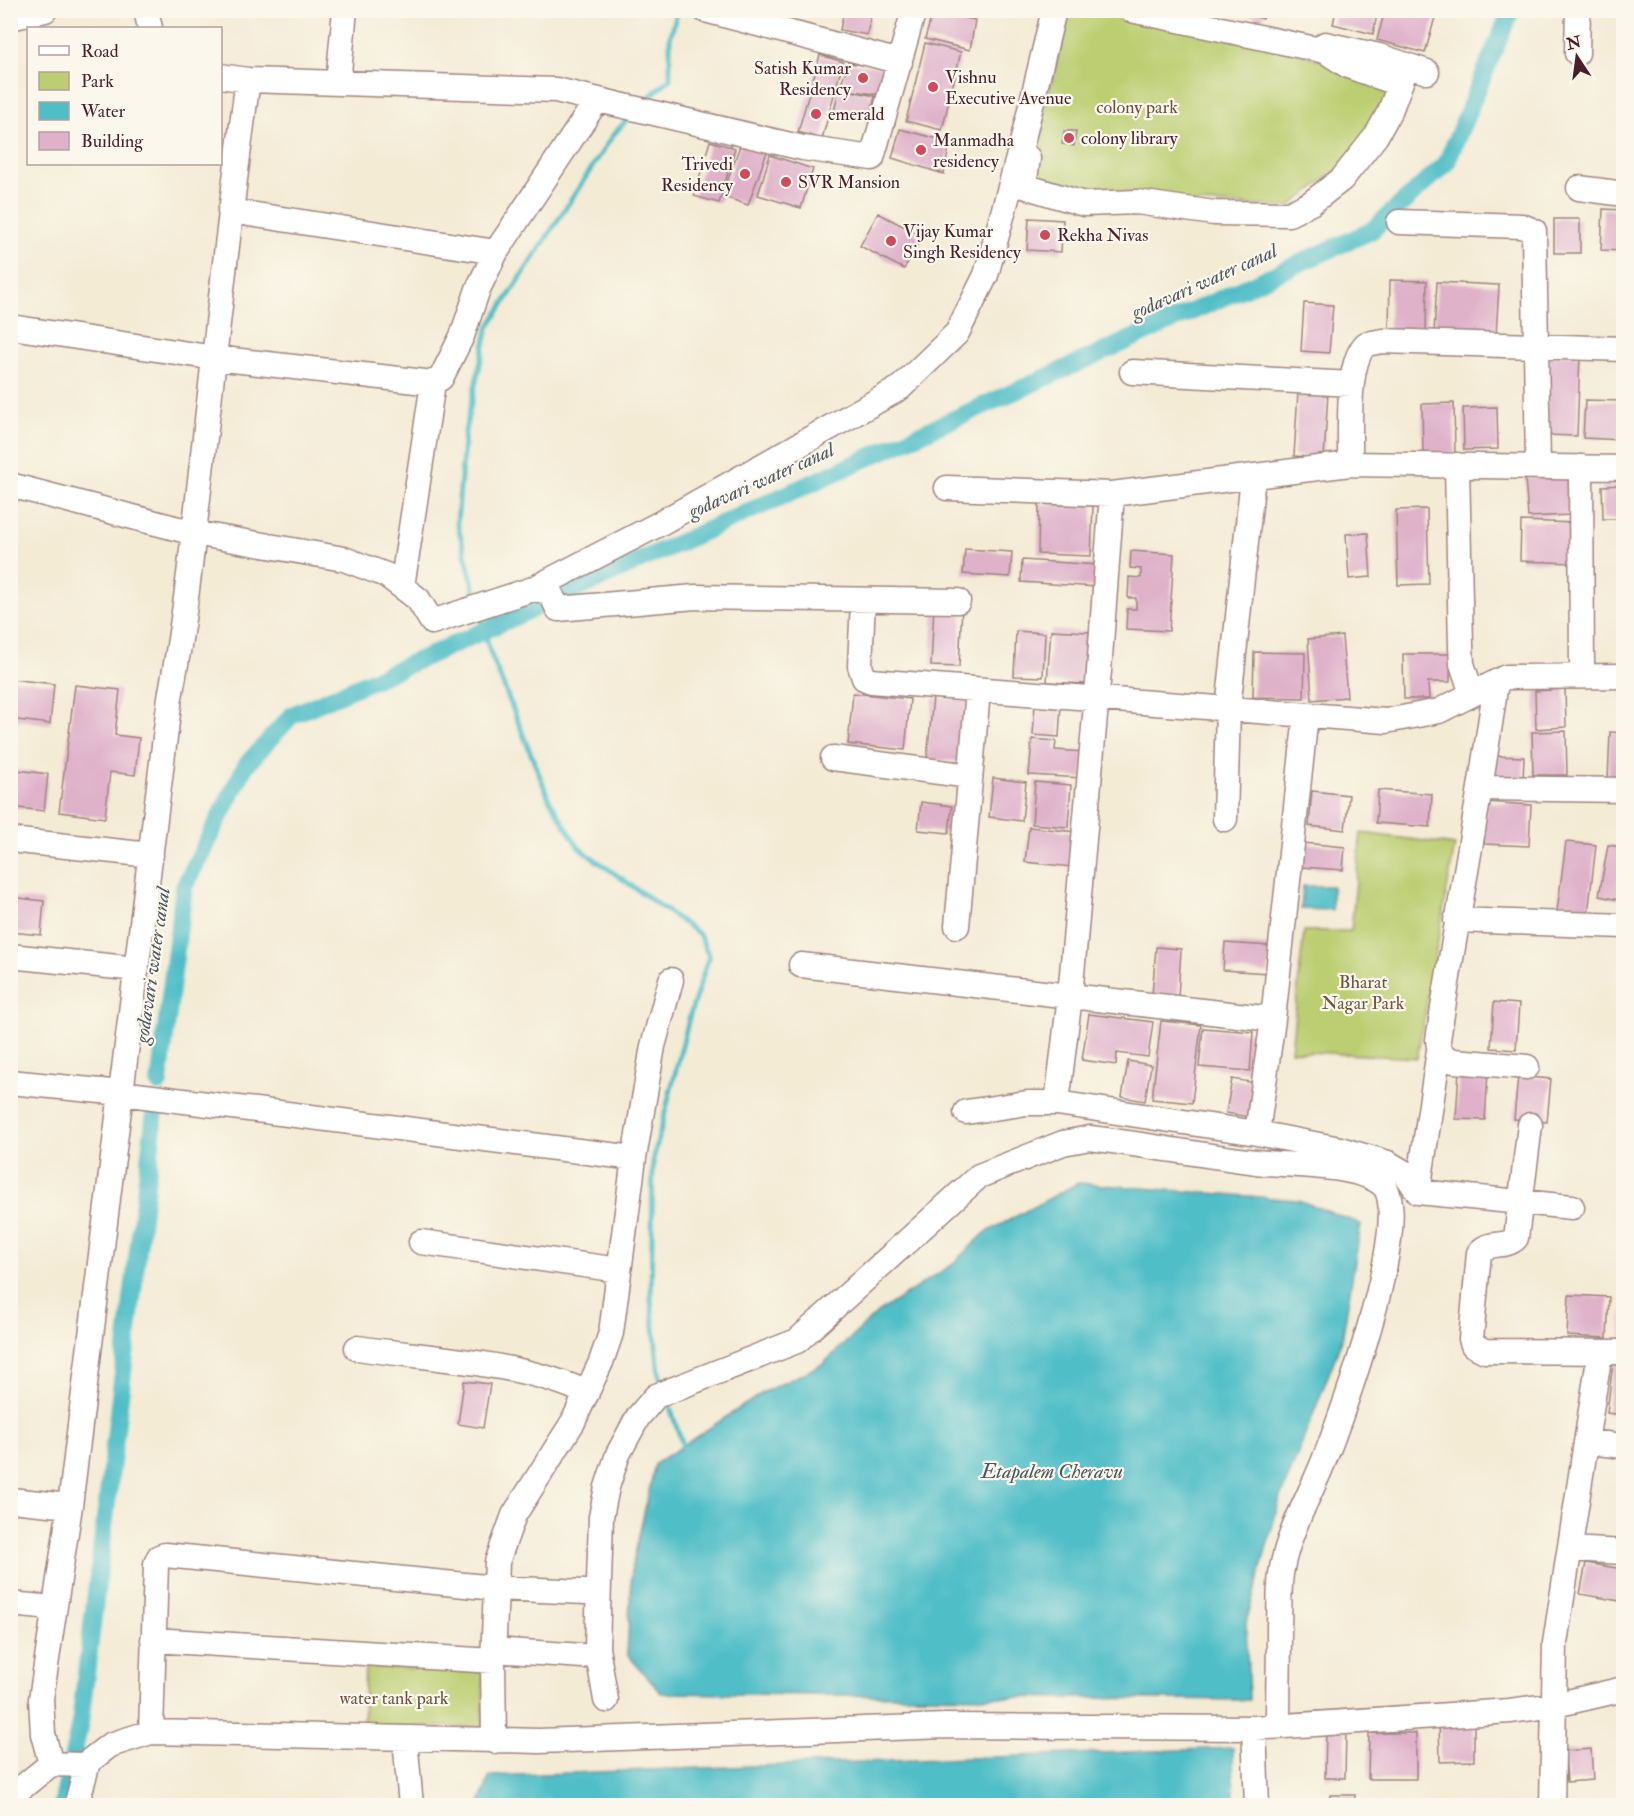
<svg xmlns="http://www.w3.org/2000/svg" width="1634" height="1816" font-family="'IM FELL Double Pica',serif">
  <style>
    .green { fill: #bcce71; stroke: #83764e; stroke-width: 1.5 }
    .water { fill: #50bec7; stroke: #4d6e79; stroke-width: 1.5 }
    .lines { fill: none; stroke-linecap: round; stroke-linejoin: round }
    .stream { stroke: #50bec7; stroke-width: 5 }
    .canal { stroke: #50bec7; stroke-width: 18 }
    .building { fill: #dfb2ca }
    .minor-casing { stroke: #9f8580; stroke-width: 27 }
    .minor { stroke: #fff; stroke-width: 24 }
    .poi-dot { fill: #d1495b; stroke: #fbf7ec; stroke-width: 2 }
    .labels { text-anchor: middle; stroke-width: 4.5; stroke-linejoin: round; paint-order: stroke }
    .poi-label { font-size: 18px; fill: #4a1f2b; stroke: #fbf7ec; text-anchor: start }
    .park-label { font-size: 18px; fill: #6c5440; stroke: #fbf7ec }
    .water-label { font-size: 20px; font-style: italic; fill: #4c5762; stroke: #fbf7ec }
  </style>
  <rect width="100%" height="100%" fill="#fbf7ec"/>
  <filter id="ink" filterUnits="userSpaceOnUse"><feTurbulence type="fractalNoise" baseFrequency=".0167" numOctaves="2"/><feDisplacementMap in="SourceGraphic" scale="12" xChannelSelector="R" yChannelSelector="G"/><feConvolveMatrix kernelMatrix="1 2 1 2 8 2 1 2 1" color-interpolation-filters="sRGB"/></filter>
  <filter id="wash" filterUnits="userSpaceOnUse"><feTurbulence type="fractalNoise" baseFrequency=".008" numOctaves="4" result="noise"/><feDisplacementMap in="SourceGraphic" scale="24" xChannelSelector="R" yChannelSelector="G"/><feGaussianBlur stdDeviation="1.35" result="paint"/><feColorMatrix in="noise" values="0 0 0 0 0 0 0 0 0 0 0 0 0 0 0 0 0 1.4 0 .05"/><feComposite in="paint" operator="in"/></filter>
  <g filter="url(#wash)">
    <rect width="100%" height="100%" fill="#f4ebd5"/>
    <path class="green" d="M1069 11H1117L1285 48 1395 86 1356 156 1289 207 1100 199 1037 179 1038 135Z
      M1361 833 1455 845 1417 1058 1291 1051 1304 931H1351Z
      M365 1667 483 1671V1727H363Z"/>
    <path class="water" d="M1303 886H1332V910L1301 909Z
      M1078 1183 1298 1200 1361 1224 1342 1340 1279 1502 1246 1623 1249 1700 661 1693 627 1654 632 1567 655 1464 764 1392 823 1364 877 1313 950 1266 985 1233Z
      M1233 1748 1234 1805 481 1806 480 1803 490 1776Z"/>
    <g class="lines">
      <path class="stream" d="M642 103 670 79V38L678 10
        M477 601 457 522 465 431 488 328 613 135 632 114
        M480 613 490 652 549 799 579 848 699 934 709 956 689 1018 653 1160 651 1301 659 1373 663 1386
        M667 1398 683 1446"/>
      <path class="canal" d="M159 1083 184 887 246 765 292 715 426 657 1371 231 1446 164 1511 10
        M62 1806 80 1723 155 1111"/>
    </g>
    <g id="blocks">
      <path class="building" d="M844 10H872L867 35 840 30Z
        M960 10H977L976 15Z
        M1235 10H1265L1263 19Z
        M1300 10H1319L1318 16Z
        M1336 10H1378L1373 34 1333 24Z
        M1385 10H1437L1425 53 1377 40Z
        M933 11 975 20 970 50 925 39Z
        M925 43 961 52 942 130 906 121Z
        M820 55 843 62 822 139 798 132Z
        M849 63 885 68 881 95 847 90 875 96 870 120 834 112 839 88Z
        M900 129 950 142 944 174 892 158Z
        M1064 131H1076L1074 146 1062 144Z
        M710 141 735 148 719 203 694 196Z
        M741 143 767 152 748 205 722 196Z
        M770 155 813 169 801 208 758 195Z
        M1603 209 1623 210V251L1601 250Z
        M878 213 922 236 904 269 860 246Z
        M1029 218 1063 220 1061 252 1027 250Z
        M1554 219H1580V253H1554Z
        M1390 280 1427 281 1426 332 1389 331Z
        M1437 282 1499 285 1496 336 1434 332Z
        M1304 303 1333 305 1329 353 1301 351Z
        M1548 354 1580 355 1577 436 1545 435Z
        M1298 391 1328 393 1324 458 1294 456Z
        M1585 400 1623 401V440L1583 438Z
        M1454 403 1455 453 1423 454 1422 404Z
        M1497 407 1498 449 1464 450 1463 408Z
        M1568 475 1570 515 1528 517 1525 478Z
        M1623 485V519H1603L1602 486Z
        M1039 504 1093 506 1091 556 1038 554Z
        M1427 509 1429 584 1398 585 1396 510Z
        M1521 521 1576 523 1574 563 1520 561Z
        M1368 533 1371 577 1349 579 1346 534Z
        M965 549 1012 552 1010 577 963 574Z
        M1131 551 1174 554 1169 631 1126 629 1127 609H1136V598H1128L1129 577 1141 578V569L1130 568Z
        M1022 560 1099 565 1097 587 1021 582Z
        M934 605 962 607 959 667 931 666Z
        M1051 630 1089 632 1086 684 1047 682Z
        M1016 631 1045 633 1043 677 1014 676Z
        M1342 636 1347 697 1312 700 1308 639Z
        M1254 652 1305 653 1304 698 1253 697Z
        M1403 654H1450V682H1428L1429 699H1404Z
        M10 679 54 684 50 724 10 719Z
        M75 685 120 690 115 735 139 738 135 775 110 772 105 818 59 812Z
        M1565 689 1566 727 1536 729 1535 691Z
        M853 693 910 699 905 750 848 744Z
        M933 697 971 701 966 762 927 759Z
        M1035 703 1061 704 1059 737 1033 735Z
        M1566 731 1567 775H1533L1532 732Z
        M1610 732 1623 733V780H1608Z
        M1032 739 1056 741 1055 750 1085 752 1083 778 1029 775Z
        M1494 756 1524 757 1523 781H1493Z
        M10 769 48 774 44 811 10 807Z
        M993 778 1026 782 1022 821 989 817Z
        M1035 782 1071 785 1068 827 1032 824Z
        M1378 790 1432 794 1430 827 1376 823Z
        M1312 791 1349 795 1345 830 1309 826Z
        M921 802 952 806 949 833 918 830Z
        M1486 802 1531 805 1529 846 1484 844Z
        M1029 827 1076 832 1072 867 1025 862Z
        M1566 842 1596 845 1587 923 1556 919Z
        M1303 843 1345 847 1343 870 1301 867Z
        M1608 845 1623 847V901L1599 896Z
        M10 897 44 901 41 935 10 932Z
        M1225 943 1270 946 1268 973 1223 970Z
        M1156 947 1181 949 1178 997 1152 995Z
        M1494 1002 1519 1004 1516 1050 1491 1048Z
        M1089 1014 1153 1022 1148 1057 1117 1053 1116 1065 1082 1060Z
        M1161 1021 1201 1025 1192 1103 1152 1099Z
        M1203 1028 1253 1032 1250 1071 1199 1067Z
        M1128 1061 1151 1065 1145 1101 1122 1097Z
        M1459 1070 1488 1072 1485 1120 1456 1119Z
        M1518 1076 1551 1079 1547 1122 1514 1119Z
        M1232 1079 1256 1083 1250 1117 1226 1113Z
        M1569 1295 1609 1297 1607 1338 1567 1336Z
        M1622 1311H1623V1340H1621Z
        M1613 1361 1623 1362V1415L1607 1413Z
        M464 1381 490 1384 483 1428 458 1424Z
        M1586 1563 1623 1569 1620 1601 1580 1594Z
        M1439 1722H1474V1761L1440 1762Z
        M1326 1730 1346 1731 1345 1778H1325Z
        M1369 1733H1416V1779H1368Z
        M1591 1749 1593 1780 1567 1782 1565 1751Z
        M1330 1795H1355L1354 1806H1329Z"/>
    </g>
  </g>
  <g filter="url(#ink)">
    <use href="#blocks" fill-opacity="0" stroke="#9f8580" stroke-width="1.5"/>
    <g class="lines">
      <g class="minor-casing">
        <path id="minor" d="M146 10 150 28
          M705 10 900 62
          M1131 10 1325 51 1348 66 1399 84
          M10 18 45 10
          M1325 44 1379 56 1427 72
          M1577 53 1578 10
          M220 76 248 80 556 90 803 148 872 158 914 10
          M338 83 345 10
          M1028 158 1024 186 1084 204 1137 202 1214 213 1289 214 1311 203 1342 179 1376 136 1390 111 1407 66
          M1579 188 1624 194
          M230 211 496 252
          M1399 222 1522 226 1534 231 1538 466
          M11 327 215 358 433 383 441 378 462 336 478 289 496 252 597 100
          M1132 372 1352 384
          M1350 464C1351 435 1345 364 1366 344L1383 341 1624 349
          M1457 465 1461 646 1462 664 1472 694
          M1581 467 1582 676
          M10 485 194 533 344 559 386 575 418 599 432 622 533 589 550 592 558 609 695 597 958 601
          M947 488 1112 494 1350 464 1624 468
          M1112 494 1099 671 1070 996 1273 1019 1306 715
          M402 587 433 383
          M533 589 659 524 900 388 957 333 986 275 1021 147 1054 10
          M863 600 860 666 864 678 871 681 1386 721 1439 711 1506 677 1624 676
          M1496 682C1480 802 1456 920 1438 1040 1439 1052 1442 1057 1454 1061L1527 1067
          M833 758 970 776
          M1482 788 1624 790
          M1225 819 1228 709 1253 477
          M10 840 151 855
          M1456 920 1624 926
          M957 926 978 691
          M10 956 137 969
          M801 965 1070 996 1057 1103 1257 1133 1340 1149 1388 1163 1405 1173 1418 1192 1572 1207
          M10 1082 121 1093 170 697C185 620 193 541 202 463 217 336 230 208 248 80
          M966 1112 1027 1103H1057
          M1530 1125 1516 1238C1505 1249 1489 1240 1479 1253L1471 1339 1473 1345 1485 1351 1624 1352
          M1257 1133 1273 1019
          M1418 1192 1439 1050
          M421 1242 619 1270
          M357 1348C427 1358 523 1362 587 1393
          M1588 1442 1624 1446
          M10 1500 70 1506
          M1570 1549 1624 1552
          M10 1604 53 1608
          M153 1640 493 1661
          M493 1650 583 1656
          M606 1700 597 1648 601 1517 607 1487 618 1454 638 1417 656 1396 797 1341 979 1176 1063 1143 1090 1138C1145 1145 1201 1155 1256 1162 1289 1166 1359 1163 1383 1185 1416 1216 1335 1438 1316 1479 1303 1508 1288 1536 1282 1568 1278 1587 1280 1607 1279 1626 1279 1659 1278 1693 1278 1726
          M1254 1728 1257 1806
          M151 1732 156 1564 159 1557 165 1555 495 1588 585 1592
          M405 1738 411 1806
          M494 1741 493 1661 497 1562 514 1515 573 1422 601 1362 611 1333 634 1158 653 1046 671 980
          M51 1764 43 1734 41 1699 70 1506 121 1093 634 1158
          M10 1797 51 1764 84 1765 110 1745 151 1732 539 1741 945 1726 1254 1728 1510 1711 1555 1705 1624 1689
          M76 1806 88 1763
          M1552 1806 1555 1643 1600 1352"/>
      </g>
      <use href="#minor" class="minor"/>
    </g>
  </g>
  <g class="poi-dot">
    <circle cx="863" cy="78" r="6"/>
    <circle cx="933" cy="87" r="6"/>
    <circle cx="816" cy="114" r="6"/>
    <circle cx="1069" cy="138" r="6"/>
    <circle cx="921" cy="150" r="6"/>
    <circle cx="745" cy="174" r="6"/>
    <circle cx="786" cy="182" r="6"/>
    <circle cx="1045" cy="235" r="6"/>
    <circle cx="891" cy="241" r="6"/>
  </g>
  <g class="labels">
    <g class="poi-label">
      <text x="851" y="74" text-anchor="end">Satish Kumar<tspan x="851" dy="21">Residency</tspan></text>
      <text x="945" y="83">Vishnu<tspan x="945" dy="21">Executive Avenue</tspan></text>
      <text x="828" y="120">emerald</text>
      <text x="1081" y="144">colony library</text>
      <text x="933" y="146">Manmadha<tspan x="933" dy="21">residency</tspan></text>
      <text x="733" y="170" text-anchor="end">Trivedi<tspan x="733" dy="21">Residency</tspan></text>
      <text x="798" y="188">SVR Mansion</text>
      <text x="903" y="237">Vijay Kumar<tspan x="903" dy="21">Singh Residency</tspan></text>
      <text x="1057" y="241">Rekha Nivas</text>
    </g>
    <g class="park-label">
      <text x="1137" y="113">colony park</text>
      <text x="1363" y="988">Bharat<tspan x="1363" dy="21">Nagar Park</tspan></text>
      <text x="394" y="1704">water tank park</text>
    </g>
    <g class="water-label">
      <text transform="translate(1204 281) rotate(-24)" y="7">godavari water canal</text>
      <text transform="translate(761 480) rotate(-24)" y="7">godavari water canal</text>
      <text transform="translate(152 965) rotate(-82)" y="7">godavari water canal</text>
      <text x="1052" y="1478">Etapalem Cheravu</text>
    </g>
  </g>
  <rect width="1634" height="1816" fill="none" stroke="#fbf7ec" stroke-width="36"/>
  <rect x="27" y="27" width="195" height="138" fill="#fbf7ec" stroke="#b4a19f" stroke-width="1.5"/>
  <rect x="39" y="46" width="30" height="9" fill="#ffffff" stroke="#b4a19f" stroke-width="1.5"/>
  <text x="81" y="57" font-size="18" fill="#4a1f2b">Road</text>
  <rect x="39" y="72" width="30" height="18" fill="#bcce71" stroke="#b4a19f" stroke-width="1.5"/>
  <text x="81" y="87" font-size="18" fill="#4a1f2b">Park</text>
  <rect x="39" y="102" width="30" height="18" fill="#50bec7" stroke="#b4a19f" stroke-width="1.5"/>
  <text x="81" y="117" font-size="18" fill="#4a1f2b">Water</text>
  <rect x="39" y="132" width="30" height="18" fill="#dfb2ca" stroke="#b4a19f" stroke-width="1.5"/>
  <text x="81" y="147" font-size="18" fill="#4a1f2b">Building</text>
  <g transform="translate(1577 57) rotate(347)" stroke="#fbf7ec" stroke-width="4.5" paint-order="stroke">
  <path d="M0-4.5L10 22L0 15L-10 22Z" fill="#4a1f2b"/>
  <text y="-9" font-size="16" font-weight="bold" text-anchor="middle" fill="#4a1f2b">N</text>
  </g>
</svg>
